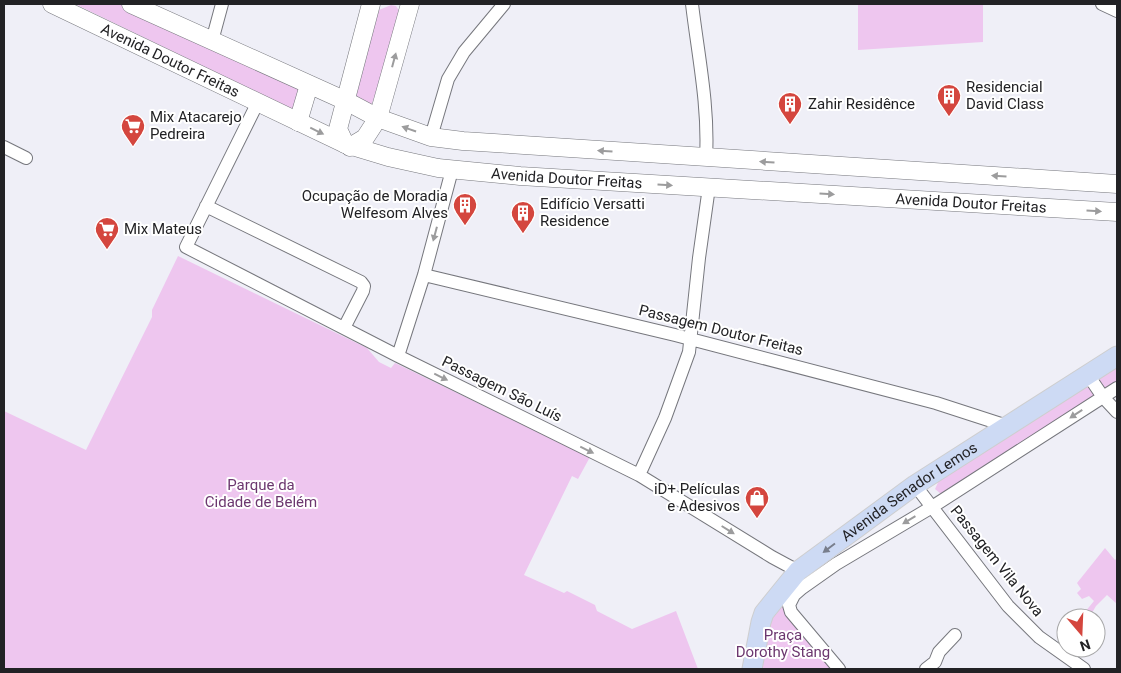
<svg xmlns="http://www.w3.org/2000/svg" width="1121" height="673" font-family="Roboto,sans-serif">
  <style>
    .green { fill: #eec6ef }
    .lines { fill: none; stroke-linecap: round; stroke-linejoin: round }
    .street-casing { stroke: #76777d; stroke-width: 14 }
    .secondary-casing { stroke: #76777d; stroke-width: 19 }
    .primary-casing { stroke: #cececf; stroke-width: 21 }
    .street { stroke: #fff; stroke-width: 12 }
    .secondary { stroke: #fff; stroke-width: 18 }
    .primary { stroke: #cddaf4; stroke-width: 19 }
    .oneway { fill: #9c9c9d }
    .oneway2 { fill: #787e8c }
    .labels { text-anchor: middle; stroke-width: 4; stroke-linejoin: round; paint-order: stroke }
    .street-label { font-size: 15px; fill: #222225; stroke: #fff }
    .poi-label { font-size: 15px; fill: #222225; stroke: #fff; text-anchor: start }
    .park-label { font-size: 15px; fill: #6c376f; stroke: #fff }
  </style>
  <rect width="100%" height="100%" fill="#efeff7"/>
  <path class="green" d="M75 4H123L305 87 295 111Z
    M858 4H983V42L858 50Z
    M391 5 396 6 400 12V24L371 106 354 98 379 10Z
    M178 256 367 348 379 362 391 368 395 363 590 457 578 479 572 476 524 575 564 593 567 591 595 605 597 611 632 629 676 611 698 669H4V411L86 450 152 317V310Z
    M1117 361V382L941 494 935 489 942 474Z
    M1105 548 1115 560 1117 558V604L1107 595 1096 606 1089 618H1080L1094 601 1089 596 1082 599 1077 593 1081 589 1077 583Z
    M778 594 839 669H752Z"/>
  <g class="lines">
    <g class="street-casing">
      <path id="street" d="M692 4C698 55 709 106 706 158
        M1102 4 1117 11
        M212 41 222 4
        M258 102 186 247 398 356 639 475 772 557 798 571
        M431 137 448 79 464 52 504 4
        M4 147 26 158
        M206 206 361 282 364 286 363 291 344 328
        M424 275 675 335 936 403 1007 426
        M398 356 424 275 452 170
        M1088 375 1103 397 1117 412
        M639 475 665 418 689 352 699 258 709 187
        M915 485 1008 606 1039 637 1084 669
        M839 669 791 612 789 605 794 595 802 588 836 564 932 507 1117 388
        M926 669 935 662 939 652 955 635"/>
    </g>
    <g class="secondary-casing">
      <g id="secondary">
        <path id="s1" d="M52 4 345 144 388 157 438 168 520 176 1117 212"/>
        <path d="M131 4 346 101 378 118 431 137 463 141 1117 184"/>
        <path d="M298 122 309 85"/>
        <path d="M345 144 338 129 371 4"/>
        <path d="M350 147 365 138 378 118 410 4"/>
      </g>
    </g>
    <g class="primary-casing">
      <g id="primary">
        <path id="s2" d="M752 669 761 622 764 613 798 571 915 485 1117 356"/>
      </g>
    </g>
    <use href="#street" class="street"/>
    <use href="#secondary" class="secondary"/>
    <use href="#primary" class="primary"/>
  </g>
  <defs><path id="oneway-solid" d="M-6-.8H1V-3.2L6.5 0L1 3.2V.8H-6Z" transform="scale(1.25)"/></defs>
  <g class="oneway">
    <use href="#oneway-solid" transform="translate(394 60) rotate(-75)"/>
    <use href="#oneway-solid" transform="translate(409 129) rotate(-161)"/>
    <use href="#oneway-solid" transform="translate(317 131) rotate(26)"/>
    <use href="#oneway-solid" transform="translate(605 151) rotate(-176)"/>
    <use href="#oneway-solid" transform="translate(767 162) rotate(-176)"/>
    <use href="#oneway-solid" transform="translate(999 176) rotate(-176)"/>
    <use href="#oneway-solid" transform="translate(665 185) rotate(3)"/>
    <use href="#oneway-solid" transform="translate(827 194) rotate(3)"/>
    <use href="#oneway-solid" transform="translate(1094 211) rotate(3)"/>
    <use href="#oneway-solid" transform="translate(435 234) rotate(105)"/>
    <use href="#oneway-solid" transform="translate(441 377) rotate(26)"/>
    <use href="#oneway-solid" transform="translate(1076 414) rotate(147)"/>
    <use href="#oneway-solid" transform="translate(587 450) rotate(26)"/>
    <use href="#oneway-solid" transform="translate(909 520) rotate(149)"/>
    <use href="#oneway-solid" transform="translate(728 530) rotate(32)"/>
  </g>
  <use class="oneway2" href="#oneway-solid" transform="translate(829 548) rotate(143)"/>
  <defs>
    <g id="building-pin" transform="scale(1.25)"><path d="M0 17L-7.5 6A9.5 9.5 0 1 1 7.5 6Z" fill="#d4463e" stroke="#fff"/><path d="M-4-6H4V6H1V3H-1V6H-4ZM-2.5-4.3h1.7v1.8h-1.7ZM.8-4.3h1.7v1.8H.8ZM-2.5-1h1.7V.8h-1.7ZM.8-1h1.7V.8H.8Z" fill="#fff"/></g>
    <g id="supermarket-pin" transform="scale(1.25)"><path d="M0 17L-7.5 6A9.5 9.5 0 1 1 7.5 6Z" fill="#d4463e" stroke="#fff"/><path d="M-6-5.5h2.5l.6 2H6L4.5 2H-2.5L-4.4-4H-6ZM-1.5 3.2a1.3 1.3 0 1 0 .1 0ZM3 3.2a1.3 1.3 0 1 0 .1 0Z" fill="#fff"/></g>
    <g id="shop-pin" transform="scale(1.25)"><path d="M0 17L-7.5 6A9.5 9.5 0 1 1 7.5 6Z" fill="#d4463e" stroke="#fff"/><path d="M-5-2.5h2.3a2.7 3.5 0 0 1 5.4 0H5L5.5 6h-11ZM-1.5-2.5h3a1.5 2.3 0 0 0-3 0Z" fill="#fff"/></g>
  </defs>
  <g fill-rule="evenodd">
    <use href="#building-pin" x="949" y="96"/>
    <use href="#building-pin" x="790" y="104"/>
    <use href="#supermarket-pin" x="133" y="126"/>
    <use href="#building-pin" x="465" y="205"/>
    <use href="#building-pin" x="523" y="213"/>
    <use href="#supermarket-pin" x="107" y="229"/>
    <use href="#shop-pin" x="757" y="498"/>
  </g>
  <g class="labels">
    <g class="street-label">
      <text dy="5" stroke="none"><textPath href="#s1" startOffset="131">Avenida Doutor Freitas</textPath></text>
      <text dy="5" stroke="none"><textPath href="#s1" startOffset="550">Avenida Doutor Freitas</textPath></text>
      <text dy="5" stroke="none"><textPath href="#s1" startOffset="955">Avenida Doutor Freitas</textPath></text>
      <text transform="translate(721 330) rotate(14)" y="5">Passagem Doutor Freitas</text>
      <text transform="translate(502 389) rotate(26)" y="5">Passagem São Luís</text>
      <text dy="5" stroke="none"><textPath href="#s2" startOffset="248">Avenida Senador Lemos</textPath></text>
      <text transform="translate(997 561) rotate(51)" y="5">Passagem Vila Nova</text>
    </g>
    <g class="poi-label">
      <text x="966" y="92">Residencial<tspan x="966" dy="17">David Class</tspan></text>
      <text x="808" y="109">Zahir Residênce</text>
      <text x="150" y="122">Mix Atacarejo<tspan x="150" dy="17">Pedreira</tspan></text>
      <text x="448" y="201" text-anchor="end">Ocupação de Moradia<tspan x="448" dy="17">Welfesom Alves</tspan></text>
      <text x="540" y="209">Edifício Versatti<tspan x="540" dy="17">Residence</tspan></text>
      <text x="124" y="234">Mix Mateus</text>
      <text x="740" y="494" text-anchor="end">iD+ Películas<tspan x="740" dy="17">e Adesivos</tspan></text>
    </g>
    <g class="park-label">
      <text x="261" y="490">Parque da<tspan x="261" dy="17">Cidade de Belém</tspan></text>
      <text x="783" y="640">Praça<tspan x="783" dy="17">Dorothy Stang</tspan></text>
    </g>
  </g>
  <rect width="1121" height="673" fill="none" stroke="#222225" stroke-width="10"/>
  <g transform="translate(1081 633) rotate(161)"><circle r="24" fill="#ffffff" stroke="#a7a7a8"/>
  <path d="M0-4L9 19L0 12L-9 19Z" fill="#d4463e"/>
  <text y="-8" font-size="14" font-weight="bold" text-anchor="middle" fill="#222225">N</text>
  </g>
</svg>
